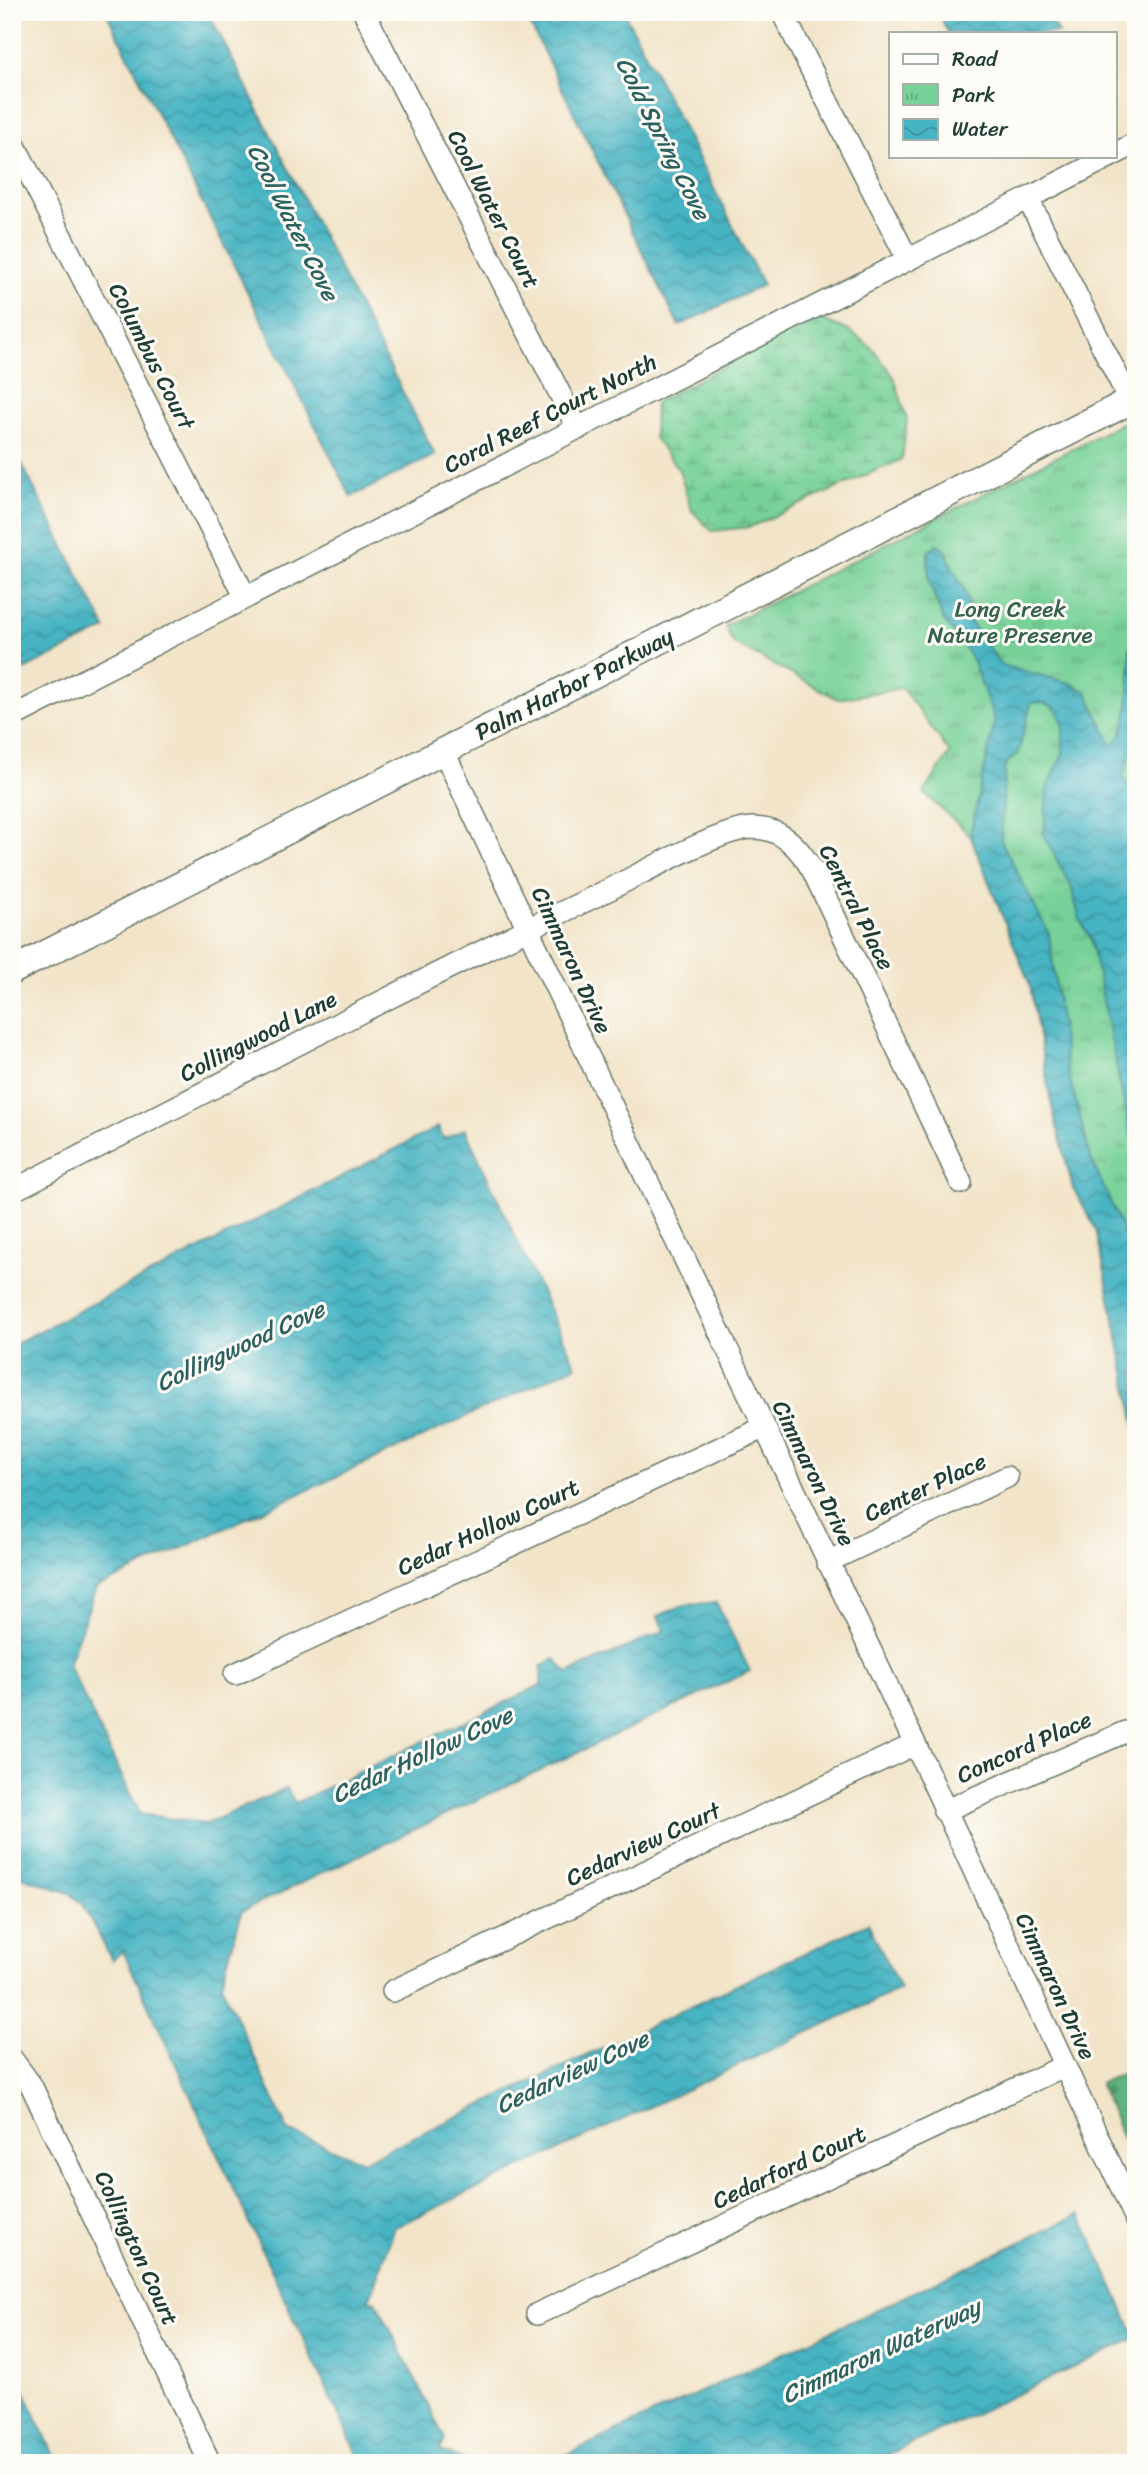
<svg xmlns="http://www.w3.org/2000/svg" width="1148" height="2475" font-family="Sriracha,sans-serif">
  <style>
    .forest { fill: url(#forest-firs); stroke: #40785a; stroke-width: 2 }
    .wetland { fill: url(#wetland-marsh); stroke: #4b8766; stroke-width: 2 }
    .park { fill: url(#park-tufts); stroke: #4b8766; stroke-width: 2 }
    .water { fill: url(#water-waves); stroke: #33787c; stroke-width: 2 }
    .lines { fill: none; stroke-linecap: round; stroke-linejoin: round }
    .minor-casing { stroke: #697768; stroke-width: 24 }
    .tertiary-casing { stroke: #697768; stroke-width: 29 }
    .minor { stroke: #fff; stroke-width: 21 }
    .tertiary { stroke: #fff; stroke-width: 26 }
    .labels { text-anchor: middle; stroke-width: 6; stroke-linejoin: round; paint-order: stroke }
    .street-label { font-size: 23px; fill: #1f3d34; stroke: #fdfcf7 }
    .park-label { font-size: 23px; fill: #35624d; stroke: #fdfcf7 }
    .water-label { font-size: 24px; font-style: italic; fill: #2b615f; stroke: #fdfcf7 }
  </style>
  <defs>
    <pattern id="forest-firs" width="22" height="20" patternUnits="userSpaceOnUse" patternTransform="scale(1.75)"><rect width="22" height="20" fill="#61b380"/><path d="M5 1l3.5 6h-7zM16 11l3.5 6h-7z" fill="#4f936a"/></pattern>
    <pattern id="wetland-marsh" width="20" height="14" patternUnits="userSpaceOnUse" patternTransform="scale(1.75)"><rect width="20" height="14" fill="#77d198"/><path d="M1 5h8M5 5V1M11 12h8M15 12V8" fill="none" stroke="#61ab7d"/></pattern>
    <pattern id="park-tufts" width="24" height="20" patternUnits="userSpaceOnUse" patternTransform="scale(1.75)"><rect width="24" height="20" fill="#77d198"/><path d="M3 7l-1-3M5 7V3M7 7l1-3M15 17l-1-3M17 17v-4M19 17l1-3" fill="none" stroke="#61ab7d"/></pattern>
    <pattern id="water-waves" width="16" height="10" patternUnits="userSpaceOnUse" patternTransform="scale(1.75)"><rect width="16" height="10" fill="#47b4c3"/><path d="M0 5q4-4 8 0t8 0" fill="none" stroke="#3b949f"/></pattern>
  </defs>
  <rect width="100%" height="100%" fill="#fdfcf7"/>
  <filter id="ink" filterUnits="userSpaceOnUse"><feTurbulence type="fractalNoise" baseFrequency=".0143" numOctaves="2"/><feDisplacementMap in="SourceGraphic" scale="14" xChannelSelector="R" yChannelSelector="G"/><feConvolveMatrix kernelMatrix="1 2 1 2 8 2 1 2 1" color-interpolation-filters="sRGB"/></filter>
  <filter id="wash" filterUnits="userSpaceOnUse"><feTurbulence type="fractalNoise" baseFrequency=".00686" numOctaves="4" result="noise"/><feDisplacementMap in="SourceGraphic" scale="28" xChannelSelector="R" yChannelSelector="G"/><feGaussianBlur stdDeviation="1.57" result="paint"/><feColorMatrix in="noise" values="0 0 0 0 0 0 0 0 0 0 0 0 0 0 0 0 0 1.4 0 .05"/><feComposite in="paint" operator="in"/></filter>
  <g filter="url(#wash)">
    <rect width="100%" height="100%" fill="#f2e4c9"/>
    <path class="forest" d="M1136 2068V2168L1099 2083Z"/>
    <path class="wetland" d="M814 317 850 331 873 349 894 377 907 419 902 459 750 527 712 531 692 511 679 470 654 438 655 403Z"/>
    <path class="park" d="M1136 416V1223L1096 1229 1073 1188 1051 1102 1030 985 970 835 924 793 950 753 902 688 838 699 733 643 725 626Z"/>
    <path class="water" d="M106 12H208L435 455 351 497Z
      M524 12H624L763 285 679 326Z
      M938 12H1047L1058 33H948Z
      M12 445 106 629 24 670 12 647Z
      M937 544 947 552C952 580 973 585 967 617L1001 665 1070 683 1087 692 1111 744C1133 737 1130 666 1130 646L1136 663V736L1123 776 1136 802V1148L1129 1128 1091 940 1080 920 1071 886 1044 836 1047 789 1063 754V723L1056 708 1043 702 1031 703 1018 753 1005 765 1001 841 1049 934 1066 1065 1091 1159 1123 1230 1136 1273V1427L1096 1229 1073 1188 1051 1102 1030 985 970 835 995 721 974 664 964 646 943 620 929 581 928 552Z
      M438 1127 444 1139 465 1129 576 1366 96 1588 68 1664 140 1814 206 1824 287 1788 295 1803 541 1685V1666L555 1659 568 1673 664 1631 658 1616 684 1605 716 1602 750 1671 242 1911 221 1984 288 2131 363 2161 868 1923 900 1989 395 2227 369 2300 376 2301 445 2439 440 2451 474 2463H361L123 1951 112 1960 82 1904 70 1893 12 1874V1345Z
      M1080 2214 1136 2338 870 2463H549Z
      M12 2365 58 2463H12Z"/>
  </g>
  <g filter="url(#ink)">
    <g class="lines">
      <g class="minor-casing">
        <path id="minor" d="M364 12 578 429
          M782 12 908 260
          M12 140 245 596
          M1115 154 1136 143
          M1028 199 1130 401
          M12 717 1111 156
          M443 750 915 1744 1136 2219
          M12 1191C208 1091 403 988 602 893 635 877 720 829 752 828 782 828 799 847 813 871L961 1183
          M827 1562 1007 1477
          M235 1674 763 1428
          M944 1811 1125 1732
          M393 1991 915 1744
          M12 2059 31 2085 210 2463
          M537 2314 1064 2066"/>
      </g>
      <g class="tertiary-casing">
        <path id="tertiary" d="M12 971 1136 398"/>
      </g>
      <use href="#minor" class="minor"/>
      <use href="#tertiary" class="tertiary"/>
    </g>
  </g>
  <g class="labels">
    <g class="street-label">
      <text transform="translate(494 209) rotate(63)" y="8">Cool Water Court</text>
      <text transform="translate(152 356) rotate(63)" y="8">Columbus Court</text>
      <text transform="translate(550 413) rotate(-27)" y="8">Coral Reef Court North</text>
      <text transform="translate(574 684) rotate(-27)" y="8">Palm Harbor Parkway</text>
      <text transform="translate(857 907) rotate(63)" y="8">Central Place</text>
      <text transform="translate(572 960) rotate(65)" y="8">Cimmaron Drive</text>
      <text transform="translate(258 1036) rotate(-27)" y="8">Collingwood Lane</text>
      <text transform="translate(814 1473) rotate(64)" y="8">Cimmaron Drive</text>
      <text transform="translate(925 1487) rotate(-25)" y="8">Center Place</text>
      <text transform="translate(488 1527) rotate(-25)" y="8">Cedar Hollow Court</text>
      <text transform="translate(1024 1747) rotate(-24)" y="8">Concord Place</text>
      <text transform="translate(643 1844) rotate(-25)" y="8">Cedarview Court</text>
      <text transform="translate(1056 1986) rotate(65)" y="8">Cimmaron Drive</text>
      <text transform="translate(789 2167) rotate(-25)" y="8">Cedarford Court</text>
      <text transform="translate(137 2248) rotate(65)" y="8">Collington Court</text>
    </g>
    <g class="park-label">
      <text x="1010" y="617">Long Creek<tspan x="1010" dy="26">Nature Preserve</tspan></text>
    </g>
    <g class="water-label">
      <text transform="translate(663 138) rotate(63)" y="8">Cold Spring Cove</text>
      <text transform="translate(293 222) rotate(63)" y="8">Cool Water Cove</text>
      <text transform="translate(240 1346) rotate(-25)" y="8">Collingwood Cove</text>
      <text transform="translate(422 1755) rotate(-25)" y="8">Cedar Hollow Cove</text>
      <text transform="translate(572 2072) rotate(-25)" y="8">Cedarview Cove</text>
      <text transform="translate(881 2351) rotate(-25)" y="8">Cimmaron Waterway</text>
    </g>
  </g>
  <rect width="1148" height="2475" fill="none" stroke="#fdfcf7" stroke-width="42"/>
  <rect x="889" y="32" width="228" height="126" fill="#fdfcf7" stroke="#a4b0a9" stroke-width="2"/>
  <rect x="903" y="54" width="35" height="10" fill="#ffffff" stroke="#a4b0a9" stroke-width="2"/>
  <text x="952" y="66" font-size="21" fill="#1f3d34">Road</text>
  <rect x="903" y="84" width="35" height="21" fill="url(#park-tufts)" stroke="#a4b0a9" stroke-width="2"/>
  <text x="952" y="102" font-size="21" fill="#1f3d34">Park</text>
  <rect x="903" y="119" width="35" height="21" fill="url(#water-waves)" stroke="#a4b0a9" stroke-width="2"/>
  <text x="952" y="136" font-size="21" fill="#1f3d34">Water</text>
</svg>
